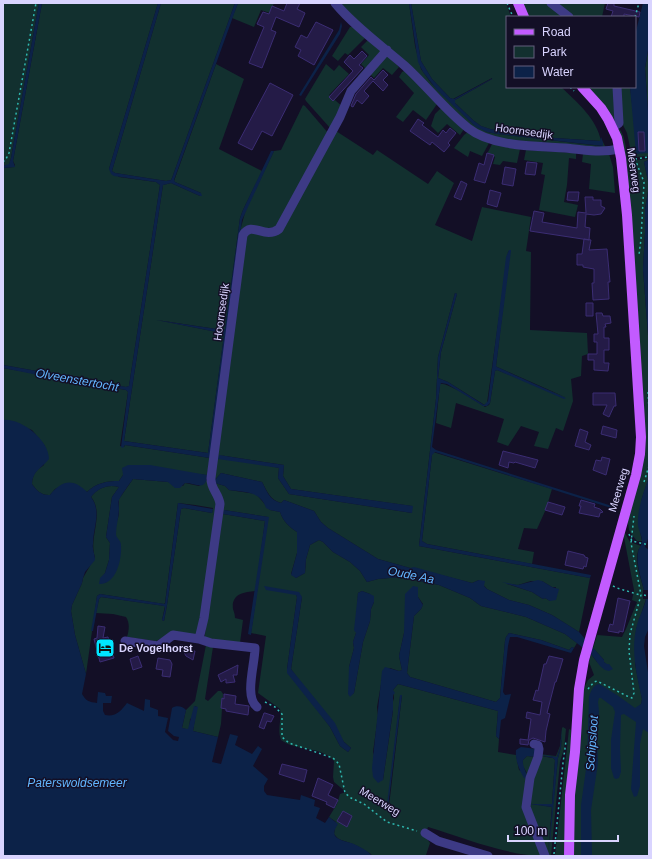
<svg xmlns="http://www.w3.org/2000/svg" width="652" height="859" font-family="Helvetica,sans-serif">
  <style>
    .green { fill: #12302f; fill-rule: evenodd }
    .water { fill: #0c2248 }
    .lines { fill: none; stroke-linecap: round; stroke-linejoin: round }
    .stream { stroke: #0c2248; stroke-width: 2 }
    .building { fill: #241b47; stroke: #3b2d73 }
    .path { stroke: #2fb8b0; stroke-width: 1.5; stroke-dasharray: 2 3; stroke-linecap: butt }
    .minor { stroke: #3d3a85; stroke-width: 9 }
    .major { stroke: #c25bff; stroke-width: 10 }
    .labels { text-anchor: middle; stroke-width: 3; stroke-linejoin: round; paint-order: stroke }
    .street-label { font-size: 11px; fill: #d9d4ff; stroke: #130f26 }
    .poi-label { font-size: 11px; font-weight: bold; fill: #d9d4ff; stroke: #130f26; text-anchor: start }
    .water-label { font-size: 12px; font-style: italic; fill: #62b6ff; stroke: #130f26 }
  </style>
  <rect width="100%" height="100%" fill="#130f26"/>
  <path class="green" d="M3 3H39L11 158 9 165 3 166Z
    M42 3H158L109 169 119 177 156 182 160 185 129 386 126 387 72 380 74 381 126 390 128 392 120 446 124 447 125 445 210 458 207 475 123 468V475L119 481C107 481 96 483 87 492L74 484 68 483 55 489 50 495C42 496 36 490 32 484 32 475 36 470 44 465L45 446 32 430 6 420H3V368L65 379V376L3 365V168L14 167 15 165 13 161Z
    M161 3H235L172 178 171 180 166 181 115 173 112 171Z
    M238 3H274L270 13 261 10 254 27 232 18Z
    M340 3H409L415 46 421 69 431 83 473 124 487 132 498 134 601 146H603V142L606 148 498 139 472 129 357 20Z
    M411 3H506L511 17H507V87H561C577 102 597 119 601 141L524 136 490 129 481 126 474 121 455 103V100L492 79V78L453 99 450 98 432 79 421 61Z
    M520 3H547L565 17H526Z
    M554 3H605L602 17H572Z
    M350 27H353L365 38 348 55 345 53 338 61 332 56Z
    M368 40 382 50 359 77 358 76 365 68 361 64 369 55 361 47Z
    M649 45V125L645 68Z
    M387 55 399 67 392 75 383 68 374 78 370 74Z
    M216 64 244 79 219 149 262 171 243 210 240 218 225 329 223 330 157 320 222 333 224 335 208 453 124 441 163 185 171 183 200 196 201 193 175 182 174 181Z
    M326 64 334 71 339 65 349 74 329 95 343 107 331 129 306 101 305 99Z
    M406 70 437 104 426 120 413 110 403 122 396 117 414 93 399 77 402 72Z
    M586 87H614L616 113 614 122Z
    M620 87H630L635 128 648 153V156L637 157 632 155 631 152 627 133 622 123Z
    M303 105 305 106 329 134 277 227 240 231 246 209 274 151 281 150Z
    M441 108 464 129 460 135 447 124 438 133 431 126 435 114Z
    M618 128C628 135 623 159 635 160 639 160 644 159 648 159V160L644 162 649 186 645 209V233L643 269 649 348V477L642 498 638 522 642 541H637L632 535 629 530 627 516 640 468Z
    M336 131 373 155 377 150 428 184 437 171 454 183 435 225 472 241 482 207 531 217 526 251 531 252 530 330 587 333 588 354 582 356 581 376 571 379 573 401 563 431 556 428 548 449 534 446 539 432 521 426 508 446 497 442 504 419 456 403 451 428 436 423 440 384C447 382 477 402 485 407L489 405 490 403 495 371 497 370 565 397 497 367 496 366 510 250 508 252 487 403 484 405 483 404 448 382 438 378 441 352 457 294 455 293 438 357 436 399 419 546 590 578 579 632 552 615 529 605 509 600 487 589 479 580 472 583 414 568H410L378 559 328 528 321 522 314 511 284 500 281 503C270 500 267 491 262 482L221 473 215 480V483L225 486 229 490 256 494 270 510 280 512C283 521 289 527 297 532V553L291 574 296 578 305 573 306 559 310 545 319 540 323 542 333 552 350 562 360 571 367 582 378 579 400 577 439 585 470 598 481 606 526 617 565 634 577 643 574 648 572 647 569 650 541 640 509 633 506 637 505 641 500 698 496 702 410 677 407 673 414 616 421 609 423 604 418 597V587L404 633 399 656 402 670 399 671 390 668 383 673 377 707 378 716 373 752 383 780 393 711 392 705 394 698 393 690 398 684 498 711 496 736 499 739 498 752 516 755 519 770 527 773 522 765 523 760 527 756 536 757 525 793 543 856C508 856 461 837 428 827L425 836 430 843 426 855 429 856H372L371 854C364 850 357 845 350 843 343 840 339 841 334 834L336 822 329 817 337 804 340 794 346 792 334 782 333 777 334 761C320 745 297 752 281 740 277 729 282 719 280 709L258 693 266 636 251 633 268 517 224 510 223 514 265 521 256 588 255 591C244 592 231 594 233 609 234 612 235 615 235 618L243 620 240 643 205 639V634L222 505 213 483 246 232 271 235ZM219 455 284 465 283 476 291 489 412 506V513L289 494 278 478 279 468ZM531 581H542L552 587H556L550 601 545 598 543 599 532 592 507 584 518 585ZM362 591 370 594 374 602 371 609 370 621 363 642 354 693 350 696 349 667 354 648 353 642 356 633 358 593ZM296 595 302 597 291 669 344 742 351 748 348 752 340 746 330 727 287 669 297 597ZM402 695 389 806H388L400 696Z
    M469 131 489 143 482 156 470 151 468 157 454 148 464 135Z
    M492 144 520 149 517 163 503 161 500 165 493 164 495 157 487 154Z
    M526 150 576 153V159L569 158 567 185 564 202 578 205 575 217 539 210 545 175 541 174 543 163 524 160Z
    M583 154H609L613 167 615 193 589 189 591 164 582 162Z
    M433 452 552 489 546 509 537 529 524 528 518 549 534 552 532 564 427 544 422 541 432 455Z
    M133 479 168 482 183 486 185 483 199 486 207 480 217 502 198 635 164 637 156 641 127 637C129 630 130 623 126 617L113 614 96 613 99 599 101 597 165 606 162 620 164 621 167 605 181 509 184 508 212 513 213 508 195 505 178 503 165 603 164 604 100 594 97 596 86 674 75 635 71 611 72 605 82 583 83 578 95 557C88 538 105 514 91 497 98 488 107 484 119 487L112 497 106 537 110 543 109 560 105 573 102 577 106 583 116 536V525L119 514V499Z
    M623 532 625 533 630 542 641 546C632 556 641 578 644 590H643V599H646L636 630 635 664 642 699 641 704 637 708 649 717V856H572V813L582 692 588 680 594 675 589 662 591 654 597 662 607 665 604 662V660L593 648 597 635 622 637 626 629 637 602 632 600 634 590Z
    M206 645 213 647 205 699 208 701 218 691H221L223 694 221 724 218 737 193 731 197 707 195 706 192 718 190 719 189 730 182 728 186 710 195 701Z
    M563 727 566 729 564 749 560 762 551 856H548L529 803 539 754 556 756 560 746 562 728ZM562 735 561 747 558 758 548 852 552 807 532 804H552L555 760 553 758 540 756 557 757 560 748Z
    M569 729 571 730V753L565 804V856H555Z"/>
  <path class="water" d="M39 3H42L13 161 15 167 3 168V166L9 164 11 158Z
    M158 3H161L112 171 115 173 166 181 171 180 172 178 235 3H238L174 180 175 182 201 193 202 196H200L171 183 163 185 124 441 208 453 224 335 222 333 156 320 223 330 225 329 240 218 243 210 271 151H274L242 220 210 458 125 445 123 448 121 447 128 392 126 390 72 380 74 377 126 387 129 386 160 185 156 182 114 176 111 174 109 169Z
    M409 3H411L421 61 432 79 450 98 454 99 493 78 492 79 455 100V103L474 121 481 126 490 129 524 136 600 141 601 137 603 142V146L498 134 487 132 476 127 437 90 423 72 418 62Z
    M643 3H649V45L645 68 649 125V348L643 269 645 233V210L649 186 644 162 648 160V153L636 154 630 87H635V35Z
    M341 22 342 26 340 34 301 96 299 95 339 30Z
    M509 250H511V251L496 366 497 367 566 398 564 399 497 370 495 371 490 403 487 406H483L447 384 441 383 440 386 432 447 436 450 612 506 611 508 435 452 432 455 422 541 427 544 591 575 590 578 419 546 436 399 438 357 455 293 457 294 441 352 438 378 448 382 484 405 488 401 506 257Z
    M3 365 65 376 66 378 63 380 3 368Z
    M3 420C21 418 49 440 49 459 42 468 33 470 32 484 36 490 42 496 50 495 62 480 73 478 87 492 96 483 107 481 119 481L123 475 122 468 128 465H150L207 475C206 492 196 483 185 483L180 488H175L168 482 133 479C130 483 120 497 119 500 118 502 119 506 119 509 119 517 116 525 116 534 116 538 121 540 121 545 122 558 117 585 99 584L100 578 105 573 109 560 110 543 106 537 112 497 119 487C108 484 98 488 91 497 102 511 93 528 93 544 92 550 95 554 95 560L85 572 83 578 82 583 72 605 71 611 75 635 86 674 82 694C86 701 89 702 97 703L98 692 105 693 106 696H112L111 703H103V711L105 715C116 717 121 711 127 703L144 711 145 699 150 700V707L158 710V716L168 718 165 732 173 740 178 741 179 737 174 736 168 731 172 708C176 705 183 706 186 710L182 728 188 729 194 706 198 707 193 731 218 737 212 762 221 764 230 734 238 736 235 745 252 754 258 746 262 749 253 766 268 779 264 786V791L267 795 300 800 301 795 315 800 314 806 320 808 316 818 325 823 329 817 338 824C326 841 346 840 356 845 362 848 368 851 372 856H3Z
    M219 455 284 465 283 476 291 489 413 506 412 513 289 494 278 478 279 468 218 459Z
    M221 473 262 482C267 491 269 500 281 503L284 500 314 511 321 522 328 528 378 559 410 568 414 567 472 583 479 580 485 581 484 586 487 589 509 600 529 605 552 615 568 625 579 632 604 660V662L607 664H609L613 669 609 671 605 670 600 666 591 654 565 634 526 617 481 606 470 598 439 585 400 577 378 579 367 582 360 571 350 562 333 552 323 542 319 540 310 545 306 559 305 573 296 578 291 575 297 553V532C289 527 283 521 280 512L270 510 266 508C261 491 244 492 229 490L225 486 215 483V480Z
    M649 477V536L645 547 649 550V592V590H644C641 578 636 564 638 553 638 548 642 546 642 541 642 536 639 531 638 526 637 510 643 493 649 477Z
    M178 503 213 509 212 513 184 508 181 509 167 605 164 621 162 620 165 608 164 606 101 597 99 599 93 631H91L97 596 100 594 165 604Z
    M224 510 269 517 251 635 248 634 265 521 223 514Z
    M538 580 542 581 552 587 559 589 556 600 550 601 545 598 543 599 532 592 502 582 518 585Z
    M264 586 299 592 302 597 291 669 335 723 344 742 351 748 348 752 340 746 330 727 287 673V669L297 597 296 595 266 590Z
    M413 586 418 587V597L423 605 421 609 414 616 407 673 410 677 496 702 500 698 505 641 506 637 509 633 541 640 569 650 572 647 574 648 571 653 517 637H510L508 646 503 692 505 695 511 694 505 718 501 720 499 739 496 736 498 711 398 684 393 690 395 693 393 695V710L383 780 378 783 373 777 372 768 382 671 385 667 399 671 402 670 399 656 404 633 405 594Z
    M362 591 370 594 374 596V602L371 609 370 621 363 642 354 693 350 697 348 694 349 667 354 648 353 642 356 633 354 630 358 593Z
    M646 599H648L649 602V628L645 637 644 646 649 679V733L643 729 640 744V786L637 796 634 797 631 789 636 722 624 714 621 715 620 748 621 772 619 778 616 779 614 778 611 768V740L615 712 613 707 601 698H599L598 702 599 711 597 737 598 763 591 810 592 853V856H581V805L587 762 589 697C591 691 593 685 599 684L617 695 635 708 641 704 642 699C637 676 631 653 636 629 638 618 644 609 646 599Z
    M400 695H402L388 807 387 804Z
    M562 729 561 747 558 758 549 853 552 807 529 804H552L555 760 553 758 540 755 557 757 560 748Z
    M521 747 537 749 536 757 527 756 523 760C522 767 527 771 527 779L524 778C519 770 515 759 516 750Z"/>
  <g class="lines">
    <path class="stream" d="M64 378 74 379"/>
  </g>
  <path class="building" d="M287 3H300L297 9 305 13 299 27 276 17 271 30 276 32 262 68 249 63 264 27 257 24 263 12 269 14 272 6 284 11Z
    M608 3H614V6L640 12 639 17 624 14V17H611L613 11 606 9Z
    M316 22 333 30 314 65 298 56 301 50 295 47 301 35 307 38Z
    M362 51 367 56 359 65 363 68 333 101 329 97 353 71 344 62 350 55 354 59Z
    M383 70 388 75 383 80 388 85 383 91 373 81 364 91 369 96 362 104 357 100 353 107 351 106 356 94 371 77 374 80Z
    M270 83 293 95 272 136 262 131 252 150 238 143Z
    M418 119 424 123 422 125 438 137 443 130 446 133 450 128 456 133 448 143 450 145 444 152 432 142 430 145 410 131Z
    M638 132H644L645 151H639Z
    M487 153 494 155 485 183 474 180 479 163 484 165Z
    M527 162 537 163 535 175 525 174Z
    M505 167 516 169 513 186 502 184Z
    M461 181 467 184 461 200 454 197Z
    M490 190 501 193 497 207 487 204Z
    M568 192H579L578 201 567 200Z
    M585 197H593V200H601V206L605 208 601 214 594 215 586 214 585 227 590 228 589 240 530 231 534 211 544 213 542 222 577 228 578 212 586 213Z
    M584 239 591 240 589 250 607 249 610 282H608L609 299 593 300 592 283H594V269L583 267V265H577V254H582Z
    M586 303H593V316H586Z
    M596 313H602L603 316H610L611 323 605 324 606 327H604V338H609V350H604V363H609L608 371 594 370V360H588V354H597V342H594V334H598Z
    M593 393H615L616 406H614L609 417 603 414 607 405H593Z
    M603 426 617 430 616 438 601 434Z
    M580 429 588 432 585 442 591 445 589 450 575 446Z
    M503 451 538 460 535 468 515 462 514 463 509 462 508 468 499 465Z
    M602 457 610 459 606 475 593 470 596 460 601 461Z
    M581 500 595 504 594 507 600 509 603 512 600 513 599 517 579 513 581 506H579Z
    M548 502 565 507 562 515 545 510Z
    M568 551 584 555 585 557 588 558 586 567 584 566 583 569 565 565Z
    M618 598 630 601 623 632 619 631V633L608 631 610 624 613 625Z
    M98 626 105 627 103 638 108 637 114 658 100 662 94 639 97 638Z
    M180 645 191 646V651H195L193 660 186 656Z
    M138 656 142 667 133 670 130 659Z
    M549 656 563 659 556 682H555L547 713 550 714 546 731 545 742 533 738 529 740 528 745 520 744V739L528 740 531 719 526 718 527 712 540 715 542 702 533 700 536 690 538 691 544 664H546Z
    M158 658 170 660 172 664 170 677 162 676 163 670 156 669Z
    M238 665 237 675H233L235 682 226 683V679L221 682 218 675Z
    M224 694 236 696 235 704 249 706 248 715 226 711V709L221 708 222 698 224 699Z
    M264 713H265L274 716 271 722 267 721 264 729 259 727Z
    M282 764 307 770 304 782 279 774Z
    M318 778 333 785 328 795 338 800 334 808 326 804 327 802 312 796Z
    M343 811 352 816 347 827 337 821Z"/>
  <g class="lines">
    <path class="path" d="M507 3 513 17
      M635 17 639 3
      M570 87 574 91
      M629 151 631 156 635 159 644 182 641 239 639 255
      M635 159 649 157
      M3 162 6 159 9 153 36 3
      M648 392 649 410
      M644 482 649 466
      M629 534 632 541 649 545
      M613 586 617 588 640 595
      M644 595 649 596
      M588 689 594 682 597 681 627 696 632 698 634 693 629 651 630 634 641 595 631 543 634 516
      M265 702 275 707 282 714V737L289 743 333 758 339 764 345 793 351 798 364 804 387 822 417 831
      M554 854 563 763 566 741"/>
    <path class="minor" d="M335 3C355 27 382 46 405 66 427 86 445 110 468 128 492 147 535 146 565 148 583 150 601 153 619 149
      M551 3 569 17
      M612 128 619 123 617 87
      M199 639 211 643 255 648C255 664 244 697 257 707
      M125 641 158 646 173 635 199 639 204 618 220 504C219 494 210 488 211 478L243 235C252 220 264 240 279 229L340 117 351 91 387 50
      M534 744 538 745 539 749 538 757 530 778 526 807 545 856
      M425 833 438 841 488 856"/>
    <path class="major" d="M518 3 524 17
      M569 856 570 795 575 752 579 689 584 660 636 475 640 454 641 437 627 215 621 158 617 138 608 119 601 108 582 87"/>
  </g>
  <defs>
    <g id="hotel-square" transform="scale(1)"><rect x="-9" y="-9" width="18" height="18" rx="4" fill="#00e5ff" stroke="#130f26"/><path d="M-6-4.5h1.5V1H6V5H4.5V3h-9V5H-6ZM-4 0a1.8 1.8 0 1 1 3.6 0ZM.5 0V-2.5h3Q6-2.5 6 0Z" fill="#111"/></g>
  </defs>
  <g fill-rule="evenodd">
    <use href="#hotel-square" x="105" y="648"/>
  </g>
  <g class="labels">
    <g class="street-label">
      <text transform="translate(524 131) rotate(8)" y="4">Hoornsedijk</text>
      <text transform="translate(634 170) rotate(82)" y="4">Meerweg</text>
      <text transform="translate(221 312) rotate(-82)" y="4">Hoornsedijk</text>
      <text transform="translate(618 490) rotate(-74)" y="4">Meerweg</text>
      <text transform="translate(380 801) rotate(31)" y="4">Meerweg</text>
    </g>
    <g class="poi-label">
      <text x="119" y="652">De Vogelhorst</text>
    </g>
    <g class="water-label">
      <text transform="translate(77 380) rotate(10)" y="4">Olveenstertocht</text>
      <text transform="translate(411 575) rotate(11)" y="4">Oude Aa</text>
      <text transform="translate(592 743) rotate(-86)" y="4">Schipsloot</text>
      <text x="77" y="787">Paterswoldsemeer</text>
    </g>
  </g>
  <rect width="652" height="859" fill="none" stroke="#d9d4ff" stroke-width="8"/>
  <rect x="506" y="16" width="130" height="72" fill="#130f26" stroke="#625e7d"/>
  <rect x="514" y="29" width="20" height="6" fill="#c25bff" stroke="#625e7d"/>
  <text x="542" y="36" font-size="12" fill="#d9d4ff">Road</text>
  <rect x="514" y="46" width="20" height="12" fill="#12302f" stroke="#625e7d"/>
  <text x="542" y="56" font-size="12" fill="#d9d4ff">Park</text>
  <rect x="514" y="66" width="20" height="12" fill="#0c2248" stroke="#625e7d"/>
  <text x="542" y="76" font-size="12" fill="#d9d4ff">Water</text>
  <path d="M508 835v6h110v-6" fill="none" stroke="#d9d4ff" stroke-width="2"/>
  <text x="514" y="835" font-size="12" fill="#d9d4ff" stroke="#130f26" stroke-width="3" paint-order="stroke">100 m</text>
</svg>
